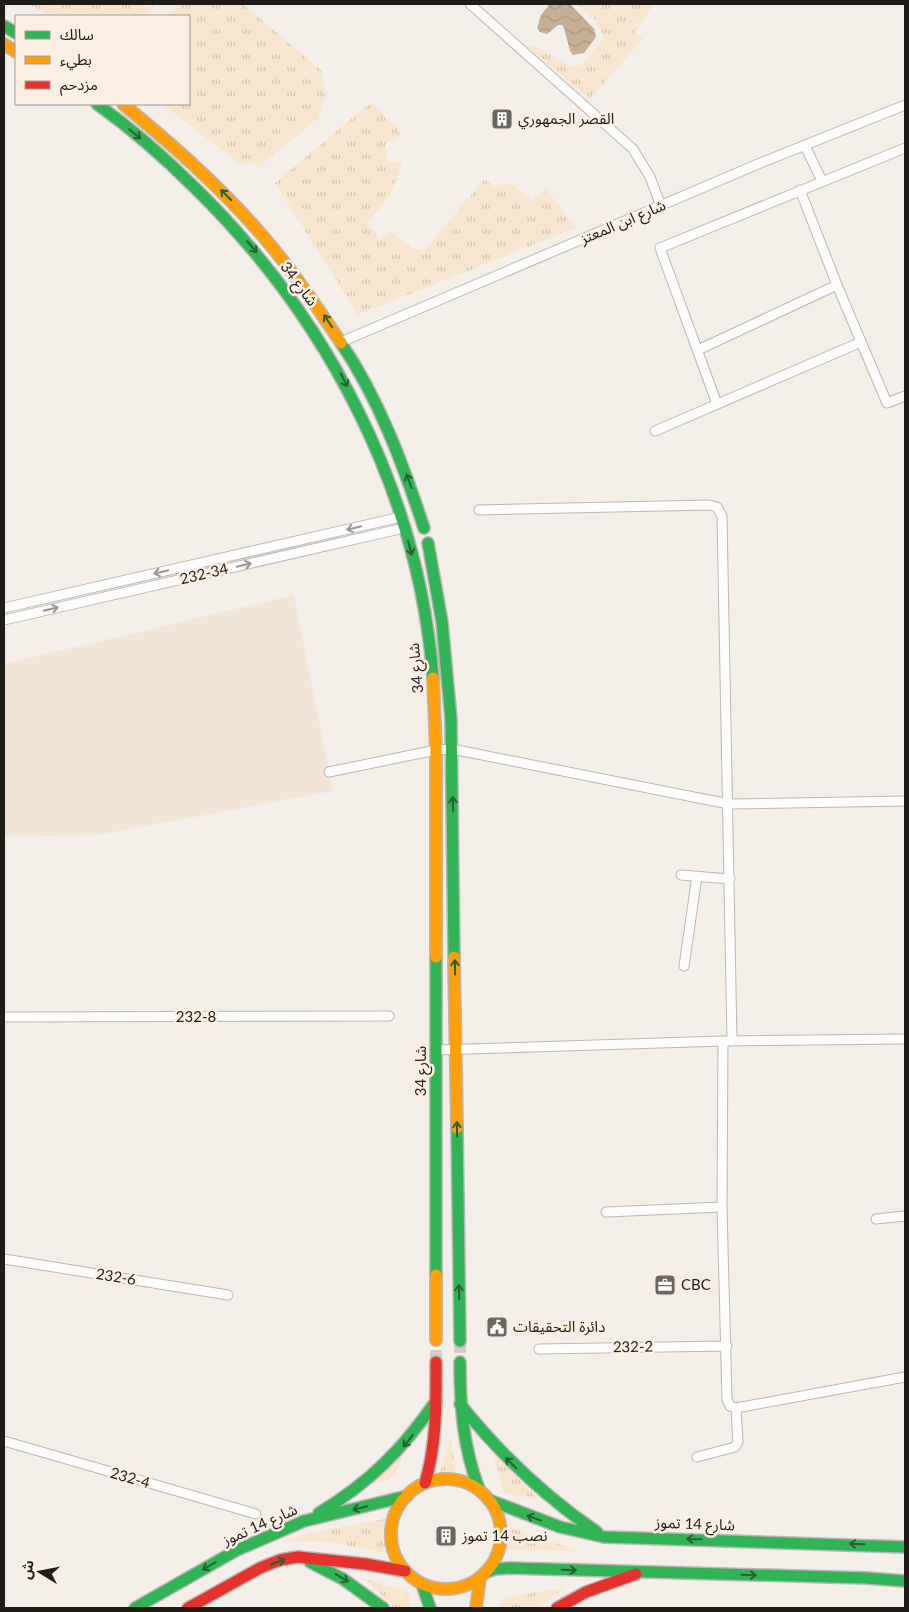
<svg xmlns="http://www.w3.org/2000/svg" width="909" height="1612" font-family="Lato,'Noto Sans Arabic',sans-serif">
  <style>
    .built { fill: #f1e5d7 }
    .grass { fill: url(#grass-tufts) }
    .water { fill: url(#water-waves) }
    .lines { fill: none; stroke-linecap: round; stroke-linejoin: round }
    .secondary-tunnel { stroke: #d4cec9; stroke-width: 12; stroke-dasharray: 12 6; stroke-linecap: butt }
    .street-casing { stroke: #bbb6b1; stroke-width: 11 }
    .fast-casing { stroke: #bbb6b1; stroke-width: 14 }
    .slow-casing { stroke: #bbb6b1; stroke-width: 14 }
    .jam-casing { stroke: #bbb6b1; stroke-width: 14 }
    .street { stroke: #fdfcfc; stroke-width: 9 }
    .fast { stroke: #30b455; stroke-width: 11 }
    .slow { stroke: #ff9f0a; stroke-width: 11 }
    .jam { stroke: #e5322d; stroke-width: 11 }
    .oneway { stroke: #276033 }
    .oneway2 { stroke: #9a9795 }
    .labels { text-anchor: middle; stroke-width: 5; stroke-linejoin: round; paint-order: stroke }
    .poi-label { font-size: 15px; fill: #201c17; stroke: #faefe2; text-anchor: start }
    .street-label { font-size: 15px; fill: #201c17; stroke: #faefe2 }
  </style>
  <defs>
    <pattern id="grass-tufts" width="24" height="20" patternUnits="userSpaceOnUse" patternTransform="scale(1.25)"><rect width="24" height="20" fill="#f8e5cf"/><path d="M3 7l-1-3M5 7V3M7 7l1-3M15 17l-1-3M17 17v-4M19 17l1-3" fill="none" stroke="#d4c4b1"/></pattern>
    <pattern id="water-waves" width="16" height="10" patternUnits="userSpaceOnUse" patternTransform="scale(1.25)"><rect width="16" height="10" fill="#c6af94"/><path d="M0 5q4-4 8 0t8 0" fill="none" stroke="#aa967f"/></pattern>
  </defs>
  <rect width="100%" height="100%" fill="#f4eee8"/>
  <path class="built" d="M294 595 333 791 98 835 4 837V664Z"/>
  <path class="grass" d="M29 4H154L146 16H50Z
    M177 4H243L322 71 325 97 318 118 260 166 249 163 243 166 162 104H189V16H169Z
    M577 4H654L635 32 643 39 590 99 527 46H537L568 66H577L584 63 603 38 596 21Z
    M370 103 396 125 401 136 385 144 388 162H402C396 189 385 203 367 223L380 238 390 231 413 249 425 250 484 179 494 187 501 182 507 185 510 183 532 200 546 188 575 228 358 315 275 183Z
    M450 1439H451L456 1474 448 1471 440 1472Z
    M493 1453 539 1500 504 1493Z
    M400 1457H403L395 1474 390 1480 367 1484Z
    M389 1518C385 1531 383 1542 391 1554L323 1541H284L311 1533Z
    M509 1527 581 1552H582L506 1549 510 1538Z
    M366 1579 406 1591 408 1594 411 1608H394Z
    M565 1588 537 1608H500V1602L505 1597Z"/>
  <path class="water" d="M550 4H570L594 29 596 37 584 53 573 55 570 51 564 28 562 25H558L547 34 540 32 537 28 541 15Z"/>
  <g class="lines">
    <path class="secondary-tunnel" d="M460 1341V1362
      M436 1362V1340"/>
    <g class="street-casing">
      <path id="street" d="M470 4 633 149 650 177 661 206
        M805 146 822 181
        M800 190 837 285 887 403 905 396
        M341 342 758 164 905 105
        M698 350 837 285
        M717 404 660 248 905 148
        M655 431 861 342
        M479 510 709 505 717 507 722 516 732 1041
        M4 608 401 517
        M4 620 404 528
        M329 772 436 750 452 749 729 804 905 801
        M681 875 730 879
        M684 966 697 876
        M4 1017 389 1016
        M723 1041 722 1207 727 1399 730 1406 736 1408 905 1377
        M436 1050 723 1041 905 1039
        M606 1212 722 1207
        M876 1219 905 1216
        M4 1259 228 1295
        M539 1349 727 1346
        M4 1441 256 1514
        M697 1457 735 1447 738 1442 736 1408"/>
    </g>
    <g class="fast-casing">
      <path id="fast" d="M4 26 16 33
        M97 104C132 129 164 157 195 188 327 317 419 491 433 678
        M341 343C379 399 403 464 424 528
        M428 543 442 622 451 719 454 957
        M436 957V1275
        M457 1128 460 1341
        M460 1362C460 1406 463 1447 479 1489
        M460 1404C500 1454 544 1496 597 1532
        M489 1500 560 1527 604 1537 905 1547
        M319 1513C369 1483 403 1449 436 1401
        M310 1562 343 1579 383 1608
        M486 1572 495 1569 510 1568 866 1578 905 1581
        M422 1584 430 1608
        M135 1608 237 1550 304 1521 407 1496"/>
    </g>
    <g class="slow-casing">
      <path id="slow" d="M4 44 16 52
        M123 104C174 146 224 190 267 241 294 273 318 308 341 343
        M433 678 436 750V957
        M454 957 457 1128
        M436 1275V1340
        M391 1534a55 55 0 1 1 110 0a55 55 0 1 1-110 0Z
        M476 1608 480 1578"/>
    </g>
    <g class="jam-casing">
      <path id="jam" d="M425 1483C437 1443 436 1403 436 1362
        M188 1608 260 1568 280 1560 298 1557 365 1564 405 1571
        M557 1608 586 1592 636 1574"/>
    </g>
    <use href="#street" class="street"/>
    <use href="#fast" class="fast"/>
    <use href="#slow" class="slow"/>
    <use href="#jam" class="jam"/>
  </g>
  <defs><path id="oneway-shaft" d="M-6 0H5M1.5-3L5.5 0L1.5 3" fill="none" stroke-width="1.6" stroke-linecap="round" stroke-linejoin="round" transform="scale(1.25)"/></defs>
  <g class="oneway">
    <use href="#oneway-shaft" transform="translate(135 134) rotate(40)"/>
    <use href="#oneway-shaft" transform="translate(226 195) rotate(-135)"/>
    <use href="#oneway-shaft" transform="translate(252 247) rotate(50)"/>
    <use href="#oneway-shaft" transform="translate(328 321) rotate(-123)"/>
    <use href="#oneway-shaft" transform="translate(344 380) rotate(63)"/>
    <use href="#oneway-shaft" transform="translate(409 481) rotate(-110)"/>
    <use href="#oneway-shaft" transform="translate(410 548) rotate(75)"/>
    <use href="#oneway-shaft" transform="translate(453 804) rotate(-91)"/>
    <use href="#oneway-shaft" transform="translate(455 967) rotate(-91)"/>
    <use href="#oneway-shaft" transform="translate(457 1129) rotate(-91)"/>
    <use href="#oneway-shaft" transform="translate(459 1292) rotate(-91)"/>
    <use href="#oneway-shaft" transform="translate(408 1441) rotate(129)"/>
    <use href="#oneway-shaft" transform="translate(511 1463) rotate(-136)"/>
    <use href="#oneway-shaft" transform="translate(360 1508) rotate(166)"/>
    <use href="#oneway-shaft" transform="translate(534 1518) rotate(-160)"/>
    <use href="#oneway-shaft" transform="translate(694 1539) rotate(-179)"/>
    <use href="#oneway-shaft" transform="translate(857 1544) rotate(-178)"/>
    <use href="#oneway-shaft" transform="translate(278 1562) rotate(-19)"/>
    <use href="#oneway-shaft" transform="translate(209 1566) rotate(150)"/>
    <use href="#oneway-shaft" transform="translate(569 1570) rotate(2)"/>
    <use href="#oneway-shaft" transform="translate(749 1575) rotate(2)"/>
    <use href="#oneway-shaft" transform="translate(342 1578) rotate(31)"/>
  </g>
  <g class="oneway2">
    <use href="#oneway-shaft" transform="translate(354 528) rotate(167)"/>
    <use href="#oneway-shaft" transform="translate(244 565) rotate(-13)"/>
    <use href="#oneway-shaft" transform="translate(161 572) rotate(167)"/>
    <use href="#oneway-shaft" transform="translate(51 609) rotate(-13)"/>
  </g>
  <defs>
    <g id="building-square" transform="scale(1.125)"><rect x="-9" y="-9" width="18" height="18" rx="4" fill="#6a6660" stroke="#faefe2"/><path d="M-4-6H4V6H1V3H-1V6H-4ZM-2.5-4.3h1.7v1.8h-1.7ZM.8-4.3h1.7v1.8H.8ZM-2.5-1h1.7V.8h-1.7ZM.8-1h1.7V.8H.8Z" fill="#fff"/></g>
    <g id="office-square" transform="scale(1.125)"><rect x="-9" y="-9" width="18" height="18" rx="4" fill="#6a6660" stroke="#faefe2"/><path d="M-6-3h4V-5.5h4V-3h4V5H-6ZM-1-4.5V-3h2v-1.5ZM-6 0V1H6V0Z" fill="#fff"/></g>
    <g id="civic-square" transform="scale(1.125)"><rect x="-9" y="-9" width="18" height="18" rx="4" fill="#6a6660" stroke="#faefe2"/><path d="M-.6-6.5H3V-4.5H.6V-3L4-1V1h2V6H-6V1h2V-1L-.6-3ZM-1.2 2.5V6h2.4V2.5Z" fill="#fff"/></g>
  </defs>
  <g fill-rule="evenodd">
    <use href="#building-square" x="502" y="119"/>
    <use href="#office-square" x="665" y="1285"/>
    <use href="#civic-square" x="497" y="1327"/>
    <use href="#building-square" x="446" y="1536"/>
  </g>
  <g class="labels">
    <g class="poi-label">
      <text x="518" y="124">القصر الجمهوري</text>
      <text x="681" y="1290">CBC</text>
      <text x="513" y="1332">دائرة التحقيقات</text>
      <text x="462" y="1541">نصب 14 تموز</text>
    </g>
    <g class="street-label">
      <text transform="translate(623 222) rotate(-23)" y="5">شارع ابن المعتز</text>
      <text transform="translate(299 284) rotate(53)" y="5">شارع 34</text>
      <text transform="translate(204 574) rotate(-13)" y="5">232-34</text>
      <text transform="translate(416 668) rotate(-95)" y="5">شارع 34</text>
      <text x="196" y="1022">232-8</text>
      <text transform="translate(421 1071) rotate(-90)" y="5">شارع 34</text>
      <text transform="translate(116 1277) rotate(9)" y="5">232-6</text>
      <text transform="translate(633 1347) rotate(-1)" y="5">232-2</text>
      <text transform="translate(130 1478) rotate(16)" y="5">232-4</text>
      <text transform="translate(695 1524) rotate(2)" y="5">شارع 14 تموز</text>
      <text transform="translate(260 1525) rotate(-24)" y="5">شارع 14 تموز</text>
    </g>
  </g>
  <rect width="909" height="1612" fill="none" stroke="#201c17" stroke-width="10"/>
  <rect x="15" y="15" width="175" height="90" fill="#faefe2" stroke="#a39b91"/>
  <rect x="25" y="31" width="25" height="8" fill="#30b455" stroke="#a39b91"/>
  <text x="60" y="40" font-size="15" fill="#201c17">سالك</text>
  <rect x="25" y="56" width="25" height="8" fill="#ff9f0a" stroke="#a39b91"/>
  <text x="60" y="65" font-size="15" fill="#201c17">بطيء</text>
  <rect x="25" y="81" width="25" height="8" fill="#e5322d" stroke="#a39b91"/>
  <text x="60" y="90" font-size="15" fill="#201c17">مزدحم</text>
  <g transform="translate(40 1572) rotate(280)" stroke="#faefe2" stroke-width="4" paint-order="stroke">
  <path d="M0-4L9 19L0 12L-9 19Z" fill="#201c17"/>
  <text y="-8" font-size="14" font-weight="bold" text-anchor="middle" fill="#201c17">ش</text>
  </g>
</svg>
